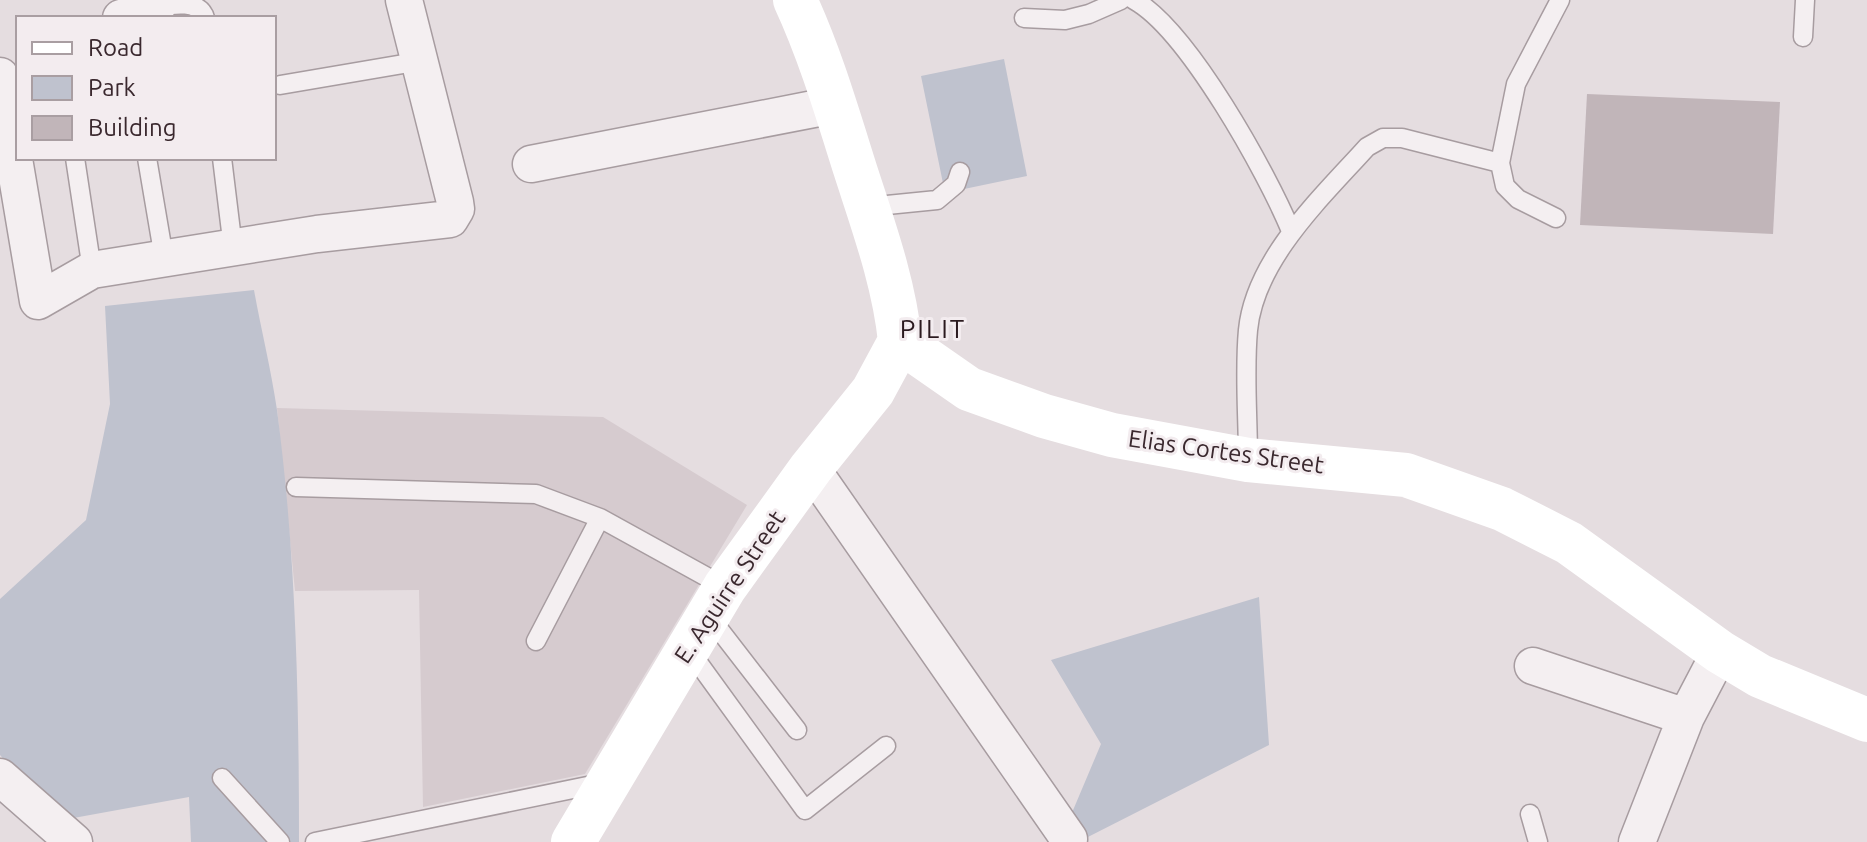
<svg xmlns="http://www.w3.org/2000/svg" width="1867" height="842" font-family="Ubuntu,sans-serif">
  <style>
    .built { fill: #d6cbcf }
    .green { fill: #bfc2ce }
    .building { fill: #c1b5b9 }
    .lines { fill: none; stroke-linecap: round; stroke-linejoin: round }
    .lane-casing { stroke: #a79ca0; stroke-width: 21 }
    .street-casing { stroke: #a79ca0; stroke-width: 39 }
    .lane { stroke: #f4eff1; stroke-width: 18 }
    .street { stroke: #f4eff1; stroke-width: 36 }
    .secondary { stroke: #fff; stroke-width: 44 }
    .labels { text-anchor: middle; stroke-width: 6; stroke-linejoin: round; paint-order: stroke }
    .street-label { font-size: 24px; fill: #3a282e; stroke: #f3ecef }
    .neighbourhood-label { font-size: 26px; letter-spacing: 2px; fill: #2b1a1f; stroke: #f3ecef }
  </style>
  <rect width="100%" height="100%" fill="#e5dde0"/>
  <path class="built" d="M277 408 603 417 747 505 585 774 423 807 419 590 295 591Z"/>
  <path class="green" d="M1004 59 1027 176 945 193 921 76Z
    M254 290C261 329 271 369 277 410 296 553 299 697 299 842H191L189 797 57 821 0 755V599L86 520 110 404 105 306Z
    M1259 597 1269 745 1084 839 1071 815 1101 744 1051 660Z"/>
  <path class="building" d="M1587 94 1780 102 1773 234 1580 225Z"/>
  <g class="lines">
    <g class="lane-casing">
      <path id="lane" d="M1134 0C1188 30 1267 173 1291 231
        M157 7C174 4 200 0 205 18
        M1024 18 1065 20 1089 14 1121 0
        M1803 37 1805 0
        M280 85 421 61
        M75 158 92 270
        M147 158 164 258
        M222 158 233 248
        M867 207 937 200 956 184 960 172
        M1556 218 1518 199 1505 186 1500 163 1516 84 1560 0
        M1248 459C1248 417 1244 372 1248 330 1255 259 1322 197 1367 147L1383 138H1402L1500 163
        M296 487 536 494 600 518 725 587
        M708 615 797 730
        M536 641 600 518
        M689 650 805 810 886 746
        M222 778 280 842
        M1530 814 1538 842
        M315 842 602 783"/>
    </g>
    <g class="street-casing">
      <path id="street" d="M121 18 157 7V0
        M0 76 38 301 92 270 317 234 450 219 456 209 455 202 404 0
        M531 164 834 105
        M811 468 1069 839
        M1533 666 1686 717
        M0 777 74 842
        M1637 842 1686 717 1720 652"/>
    </g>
    <use href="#lane" class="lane"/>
    <use href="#street" class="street"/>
    <path class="secondary" d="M795 0C820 54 837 112 855 169 873 225 894 282 900 341L969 389 1044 416 1112 435 1248 460 1406 475 1502 509 1569 543 1720 652 1760 676 1867 720
      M573 842 725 587 811 468 873 391 900 341"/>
  </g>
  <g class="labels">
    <g class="street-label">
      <text transform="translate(1226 452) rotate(8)" y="8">Elias Cortes Street</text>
      <text transform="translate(730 587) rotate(-56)" y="8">E. Aguirre Street</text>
    </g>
    <g class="neighbourhood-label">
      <text x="933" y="338">PILIT</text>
    </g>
  </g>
  <rect x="16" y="16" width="260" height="144" fill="#f3ecef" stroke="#a99ea2" stroke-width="2"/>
  <rect x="32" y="42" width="40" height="12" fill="#ffffff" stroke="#a99ea2" stroke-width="2"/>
  <text x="88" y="56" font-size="24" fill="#3a282e">Road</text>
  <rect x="32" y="76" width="40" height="24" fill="#bfc2ce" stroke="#a99ea2" stroke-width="2"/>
  <text x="88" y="96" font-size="24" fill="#3a282e">Park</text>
  <rect x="32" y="116" width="40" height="24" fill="#c1b5b9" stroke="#a99ea2" stroke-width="2"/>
  <text x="88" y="136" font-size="24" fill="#3a282e">Building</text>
</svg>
